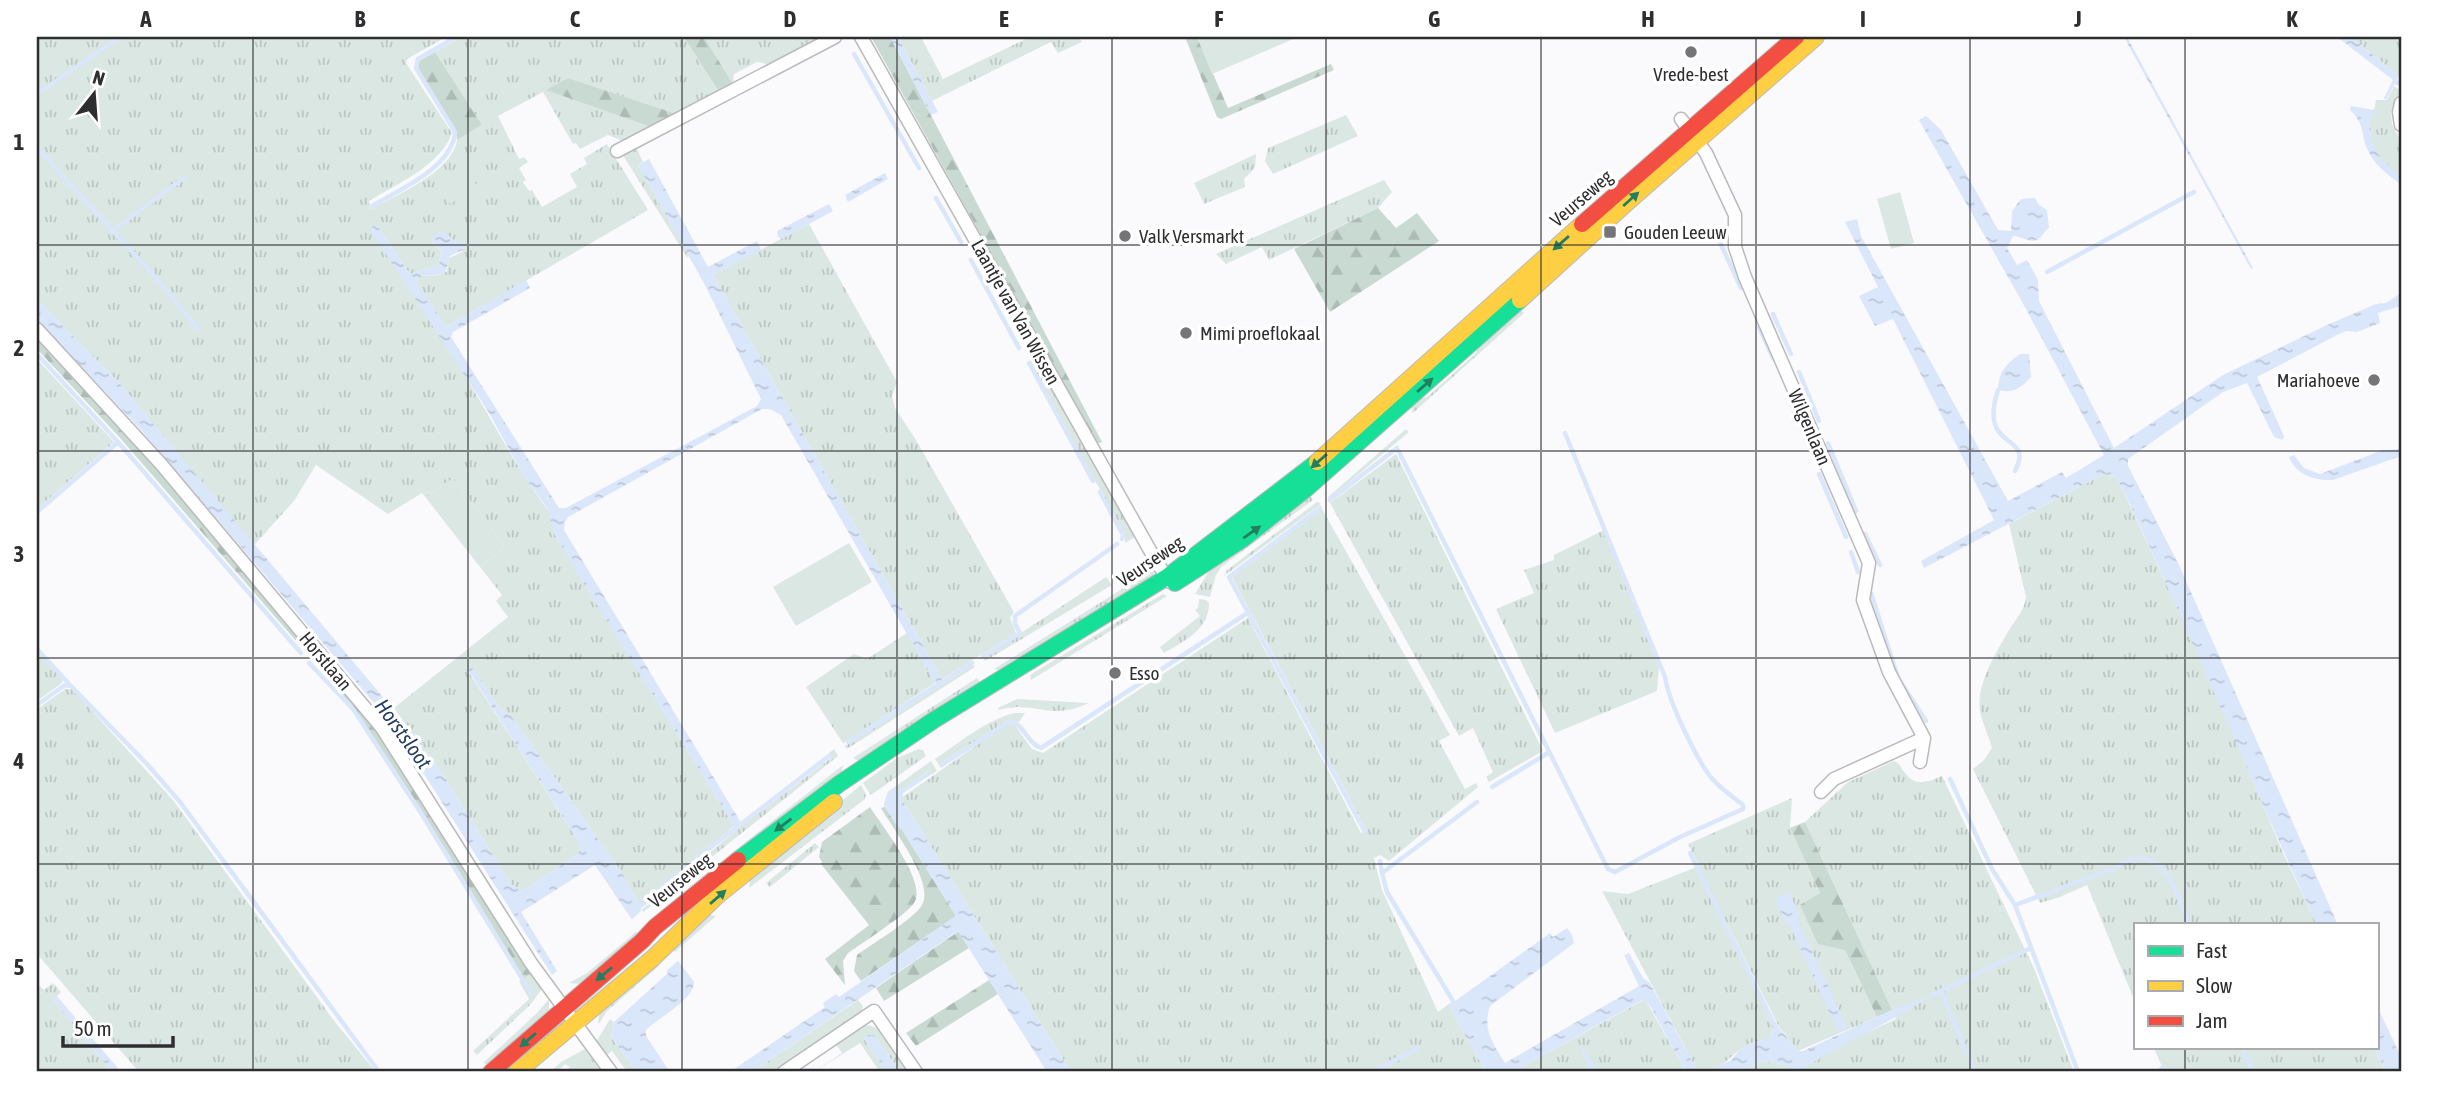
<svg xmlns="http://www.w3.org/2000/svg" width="2438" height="1109" font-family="'Asap Condensed',sans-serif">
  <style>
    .grass { fill: url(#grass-tufts) }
    .forest { fill: url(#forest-firs) }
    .garden { fill: #dbe7e2 }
    .water { fill: url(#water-ripples) }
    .pier { fill: #fafafd }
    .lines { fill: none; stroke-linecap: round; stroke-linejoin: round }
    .stream { stroke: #dae6fa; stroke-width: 4.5 }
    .canal { stroke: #dae6fa; stroke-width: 16 }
    .street-casing { stroke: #bababd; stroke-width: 15 }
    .fast-casing { stroke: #bababd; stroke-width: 18 }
    .slow-casing { stroke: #bababd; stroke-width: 18 }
    .jam-casing { stroke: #bababd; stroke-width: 18 }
    .street { stroke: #fefeff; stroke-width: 12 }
    .fast { stroke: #16e098; stroke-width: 16 }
    .slow { stroke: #ffcf43; stroke-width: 16 }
    .jam { stroke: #f24e42; stroke-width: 16 }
    .oneway { fill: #237e5f }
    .grid { fill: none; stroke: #2e2e31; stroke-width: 2; stroke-opacity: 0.55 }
    .poi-dot { fill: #757578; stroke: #fff; stroke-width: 2.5 }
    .labels { text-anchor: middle; stroke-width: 7; stroke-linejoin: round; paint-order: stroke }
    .poi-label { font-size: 19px; fill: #2e2e31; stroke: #fff; text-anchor: start }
    .street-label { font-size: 19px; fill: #2e2e31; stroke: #fff }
    .water-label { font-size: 21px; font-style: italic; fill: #263d63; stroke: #fff }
    .neatline { fill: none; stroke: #2e2e31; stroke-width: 2.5 }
    .grid-label { font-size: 23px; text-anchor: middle; font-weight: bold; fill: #2e2e31 }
  </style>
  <defs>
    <pattern id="grass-tufts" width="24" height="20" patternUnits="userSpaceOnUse" patternTransform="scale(1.75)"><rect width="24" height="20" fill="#dbe7e2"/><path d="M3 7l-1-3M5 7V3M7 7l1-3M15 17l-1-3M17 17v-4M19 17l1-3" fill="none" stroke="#bcc6c2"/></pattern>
    <pattern id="forest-firs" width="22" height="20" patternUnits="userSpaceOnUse" patternTransform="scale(1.75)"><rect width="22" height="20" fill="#c9dad2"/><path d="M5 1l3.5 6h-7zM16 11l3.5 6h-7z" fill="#adbbb5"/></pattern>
    <pattern id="water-ripples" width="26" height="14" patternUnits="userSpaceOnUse" patternTransform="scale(1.75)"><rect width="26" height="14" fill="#dae6fa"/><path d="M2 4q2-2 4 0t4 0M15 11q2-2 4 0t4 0" fill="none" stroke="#bbc6d7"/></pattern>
  </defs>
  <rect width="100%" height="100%" fill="#fafafd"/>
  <path class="grass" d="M37 37H446L407 59 406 63 452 133C440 166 398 183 369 201L370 209C396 196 453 171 457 140L482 125 435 52 461 37H684L719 92 677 114 568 78 547 90 651 127 625 142 608 135 580 149 576 143 573 144 543 92 498 116 519 159 524 157 528 162 519 168 526 180 523 182 529 191 532 190 542 207 577 187 570 174 587 164 584 158 607 144 648 210 446 327 416 282 422 276 440 275 447 271 449 258 462 252 464 245 451 239 449 236 432 242 441 251 439 264 410 274 377 225 522 473 551 515 554 533 574 567 734 826 640 905 622 873 510 714 501 710 473 668 468 671 580 844 578 854 522 891 511 884 442 773 394 708 508 617 496 601 502 595 480 567 505 547 453 478 426 498 422 493 388 514 316 465 294 501 254 545 121 385 37 299Z
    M704 37H825L771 65 757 62 734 74 733 84Z
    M898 37H921L943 79 1030 37H1079L1082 42 1058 53 1051 42 932 101Z
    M2351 37H2401V77L2399 76Z
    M2394 86 2401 91 2391 113 2392 124 2401 142V175C2395 171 2387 168 2383 163 2375 154 2367 133 2370 121 2372 113 2375 109 2376 100H2387Z
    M1346 115 1358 136 1273 174 1265 161 1268 148Z
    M636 147 643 162 638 165 689 256 687 257 622 154Z
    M1256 154 1255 168 1244 179 1245 187 1204 204 1194 183Z
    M1384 180 1392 192 1378 208 1269 260 1262 247 1226 264 1216 254Z
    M809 224 897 382 892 396 895 408 916 440 1014 612 1010 618 1016 633 942 679 713 275Z
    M1519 308 1524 313 1413 413 1411 403 1421 394 1426 398 1477 352 1474 346Z
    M37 359 114 442 37 509Z
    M1034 360 1137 536 1125 543V534L1028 361Z
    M1406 429 1409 432 1329 499 1328 497Z
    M1396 454 1543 751 1489 782 1486 777 1493 772 1473 728 1459 736 1330 503Z
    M2104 474 2117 478 2202 661 2284 855 2317 925H2135V1002L2087 885 2060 897 2040 903 1973 769 1984 760 1992 748C1989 736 1982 723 1980 711 1976 684 1996 653 2009 630 2016 618 2024 612 2026 597L2009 524Z
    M1307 492 1313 500 1221 567 1216 575 1210 597 1195 594 1209 571Z
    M1317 502 1321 504 1224 576 1227 570Z
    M1322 509 1450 735 1439 741 1465 789 1476 783 1478 787 1389 861 1380 855 1374 858 1382 890 1438 1012 1453 1001 1451 1004 1452 1012 1486 1072H1071L901 798 1006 725 1014 724 1032 749 1043 753 1248 618 1361 833 1367 831 1232 577Z
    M1604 530 1659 666 1657 691 1555 733 1496 609 1534 593 1524 570 1554 560V555Z
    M1154 569V577L1004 672 994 669Z
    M1106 577 1112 585 985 661 983 658Z
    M1163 594 1167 596 1031 680 1030 675Z
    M1199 599 1206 600 1209 603C1209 630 1184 641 1164 653L1160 647 1200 616 1195 610 1198 608Z
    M907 633 935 683 843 743 806 687 854 654 867 659Z
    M37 652 63 679 62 683 37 701Z
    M973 665 975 667 847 749 845 746Z
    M977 678 982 685 861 762 853 758Z
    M65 689H72L173 800 335 1022 376 1072H139L37 954V709Z
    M1017 699 1089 703C1078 708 1068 711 1056 711 1035 710 1020 703 999 710L998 708Z
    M1014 713H1025L1019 722 1009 720 942 762 944 766 941 768 935 759C960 742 985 721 1014 713Z
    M834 749 838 756 642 913 640 911 739 828 831 758 829 753Z
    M919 749 923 750 926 756 871 795 863 783 897 758Z
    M931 761 937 771 931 775 928 771 892 797 889 791Z
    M1894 761C1901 764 1900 767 1905 773 1915 787 1929 782 1942 776L2034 968 2074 1072H1737L1764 1061 1787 1065 1851 1040 1896 1019 1805 822 1848 782Z
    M843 765 841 776 581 984 569 983 587 973 714 867Z
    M861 785 866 794 865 799 749 888 751 876Z
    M1792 798 1790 828 1820 893 1800 906 1845 950 1877 1017 1798 1051 1779 1027 1722 913 1774 1025 1769 1038C1761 1042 1749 1042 1742 1048 1725 1060 1722 1072 1698 1072L1602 891 1628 894 1699 866 1688 844Z
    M815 843 819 847 770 887 766 883Z
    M705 914 716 916 606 1012 599 1024 598 1021 600 1013Z
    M532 972 542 989 530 1005 477 1055 473 1051 529 999 519 981Z
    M37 983 44 990 53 983 61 992 53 1000 112 1072H37Z
    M549 999V1013L492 1066 483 1063 536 1014Z
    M858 1000 863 1006 862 1013 775 1072H752Z
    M1644 1000 1649 1006 1686 1072H1512Z
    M610 1019 614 1022 611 1037 637 1072H627L612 1051 605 1056 596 1042Z
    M865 1025C887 1026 899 1056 911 1072H900L874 1035 864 1039 886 1072H880L860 1043 814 1072 842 1053 836 1044Z
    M2154 1048H2374L2386 1072H2149L2162 1067Z
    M585 1049 601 1072H565L570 1067 565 1064 557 1072H550L561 1062Z"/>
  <path class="forest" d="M684 37H704L733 84 719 92Z
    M871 37H890L1102 442 1097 444Z
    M1185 37H1197L1228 108 1331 64 1334 70 1221 119 1217 117Z
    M435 52 482 125 457 140 456 131 417 68 419 61Z
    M568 78 677 114 651 127 546 90Z
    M1378 208 1396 228 1417 213 1439 241 1330 312 1294 249Z
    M37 338 99 403 176 490 378 730 532 972 524 978 423 814 355 709 121 439 37 349Z
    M890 805 899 825 956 916 861 981 854 971 857 955C872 944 914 919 922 905 935 883 893 829 881 808Z
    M870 807C882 826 928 883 914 903 906 915 862 943 848 953L843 961 845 985 825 959 869 925 821 864 822 862 819 857 822 842Z
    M1805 822 1892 1010 1877 1017 1845 950 1818 944 1800 905 1820 893 1790 828Z
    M959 931 969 948 884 1001 876 988Z
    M989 980 998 994 916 1046 906 1033Z"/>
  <path class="garden" d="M1197 37H1298L1212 74Z
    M468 171 478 188 450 204 440 188Z
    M1900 192 1914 243 1891 249 1877 199Z
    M453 478 505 547 480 567 426 498Z
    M849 543 872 582 796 626 773 587Z"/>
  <path class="water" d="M890 37H898L938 112 931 115Z
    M2124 37H2127L2253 268 2251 269Z
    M2337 37H2351L2399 76 2386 100 2384 98 2393 80Z
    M2351 106 2374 110 2375 113 2370 122C2371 147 2379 162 2401 175V184C2386 174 2373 164 2366 146 2361 130 2363 122 2350 110Z
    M1926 116 1941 130 1998 230 2011 231 2012 211 2021 199 2035 198 2039 205 2047 210 2049 228C2044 231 2042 238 2037 240 2030 243 2020 236 2013 236L2007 248 2017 265 2027 260 2038 280 2039 301 2114 448 2223 375 2327 325 2376 304 2386 303 2401 293V306L2378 313 2380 323 2357 332 2346 331 2335 336 2257 377 2284 436 2283 440 2274 437 2247 383 2223 392 2128 459V466L2179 565 2338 925H2317C2248 777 2188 625 2117 478L2104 474 1924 568 1921 561 1994 520 1893 319 1875 326 1859 296 1878 287 1845 222 1857 219 1861 236 2008 501 2062 472 2066 478 2104 455 2026 309 1919 120Z
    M649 159 708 267 757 241 761 250 713 275 942 679 940 684 935 683 781 415 770 409H762L568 517 565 522 564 530 740 821 739 828 734 826 574 568 554 533 547 508 522 473 489 413 369 228 377 225 410 274 439 264 441 251 431 240 437 233 443 231 451 239 463 242 465 249 450 256 445 274 422 276 417 282 446 327 526 280 530 288 453 332 451 337 559 508H566L757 406 761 399 706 287 638 165Z
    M885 173 888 179 848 202 845 195Z
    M829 204 833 211 781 239 778 237 777 231Z
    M37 299 121 385 413 733 442 773 511 884 522 891 578 854 580 844 468 670 473 667 501 710 510 714 622 873 640 905 641 911 694 982C694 1000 659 1017 646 1030V1036L670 1072H637L611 1037 614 1022 668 973 595 865 521 912 557 971 552 975 392 724 141 430 37 319Z
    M2020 354H2029L2031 377C2021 388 2013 394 1998 390 1999 372 2005 365 2020 354Z
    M2401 449V456L2333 480C2315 481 2296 475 2289 457L2294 455 2304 468 2320 474 2383 450Z
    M901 798 1071 1072H1047L958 931 752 1072H730L825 1007 823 1003 836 994 839 997 956 916 899 825 890 805Z
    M1786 893 1790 894 1800 917 1797 919 1847 1027 1838 1031 1789 924H1786L1775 900Z
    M1567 928 1572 935 1574 943 1490 1006C1482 1030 1493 1043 1505 1063L1639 986 1624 955 1629 953 1643 978 1650 983 1698 1072H1686L1650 1006 1643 1000 1512 1072H1486L1452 1012 1451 1004 1546 936 1550 933 1553 937Z
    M1936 993C1891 1022 1843 1044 1797 1072L1787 1065 1764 1061 1737 1072H1709L1731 1060 1743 1046 1769 1038 1775 1023 1798 1051H1803L1892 1010Z
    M57 996 121 1072H112L52 999Z
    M2377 1006 2401 1057V1072H2386L2374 1048H2377Z
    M866 1035H874L900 1072H886L864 1039Z"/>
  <path class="pier" d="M642 910 680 959 664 973 630 921Z"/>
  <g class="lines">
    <path class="stream" d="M854 54 919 168
      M2397 83 2401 81
      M37 94 120 37
      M37 148 156 278 198 329
      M936 198 961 242
      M372 206C399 190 453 167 455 132L416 68 418 59 456 37
      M112 231 185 177
      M1718 238 1741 288
      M971 260 1019 348
      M2047 272 2194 192
      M1773 314 1791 354
      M1759 327 1773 358
      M37 354 118 442 301 653
      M1029 363 1093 481
      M1799 372 1819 421
      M1998 390C1994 402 1991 418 1997 429 2007 446 2029 444 2015 471
      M1791 404 1814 457
      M1828 443 1856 511
      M1819 474 1846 537
      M1100 492 1123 535 1122 539
      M1330 500 1397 448 1608 869 1615 872 1680 837 1743 809V805C1731 795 1716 786 1707 772 1693 751 1669 702 1665 677L1565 433
      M1320 508 1229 577 1365 832
      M37 512 118 442
      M1865 534 1880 565
      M1851 552 1858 572
      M1871 593 1898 678 1926 721
      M37 649 71 686
      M983 656 1020 633 1015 624V616L1117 544
      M309 663 353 709 421 813 531 993
      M37 705 65 685 71 686 147 764 180 802 379 1072
      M848 742 972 663
      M943 764 1011 721C1025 726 1027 743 1041 748L1249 612
      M1950 779 1992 869 2015 905 2113 869C2161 835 2175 890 2190 925
      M1492 787 1548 753
      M895 796 928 774
      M1690 853 1776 1028
      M1380 861 1382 873
      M2015 905 2078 1072
      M638 908 697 858 829 756
      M1941 992 1975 1072
      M1932 995 2031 948
      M1453 1001 1387 892 1382 873 1477 802
      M2242 1048 2253 1072
      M1583 1050 1595 1072
      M2162 1067 2164 1072
      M1373 1072 1418 1048"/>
    <path class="canal" d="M895 796 892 804 904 822"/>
    <g class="street-casing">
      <path id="street" d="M861 37 1156 561 1170 582
        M2401 103 2399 112 2401 125
        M1681 119 1706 153 1735 215V247L1745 277 1869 563 1863 600 1889 672 1924 738 1834 779 1821 792
        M617 151 835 37
        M37 329 161 464 382 728 531 963 611 1072
        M1920 762 1924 738
        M784 1072 874 1011 916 1072"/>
    </g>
    <g class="fast-casing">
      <path id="fast" d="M1175 583 1243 539 1306 489 1520 300
        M738 860 839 784 934 720 1167 577 1317 462"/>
    </g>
    <g class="slow-casing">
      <path id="slow" d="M1520 300 1631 199 1816 37
        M1317 462 1582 224
        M517 1072 653 958 717 896 834 802"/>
    </g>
    <g class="jam-casing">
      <path id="jam" d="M1582 224 1796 37
        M491 1072 642 941 655 927 738 860"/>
    </g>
    <use href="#street" class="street"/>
    <use href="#fast" class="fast"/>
    <use href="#slow" class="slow"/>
    <use href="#jam" class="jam"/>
  </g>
  <defs><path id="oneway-solid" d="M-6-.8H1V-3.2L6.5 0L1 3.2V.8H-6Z" transform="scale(1.75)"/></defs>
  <g class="oneway">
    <use href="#oneway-solid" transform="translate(1631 199) rotate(-42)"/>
    <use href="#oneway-solid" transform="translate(1561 243) rotate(139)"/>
    <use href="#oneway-solid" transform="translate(1425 385) rotate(-41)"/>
    <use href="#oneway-solid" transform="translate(1319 461) rotate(139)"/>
    <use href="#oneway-solid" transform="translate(1252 532) rotate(-35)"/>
    <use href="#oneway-solid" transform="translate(783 825) rotate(143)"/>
    <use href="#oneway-solid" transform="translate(718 897) rotate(-41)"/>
    <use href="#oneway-solid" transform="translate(604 974) rotate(140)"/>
    <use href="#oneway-solid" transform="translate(528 1040) rotate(139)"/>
  </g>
  <path class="grid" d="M253 37V1072M468 37V1072M682 37V1072M897 37V1072M1112 37V1072M1326 37V1072M1541 37V1072M1756 37V1072M1970 37V1072M2185 37V925M37 245H2401M37 451H2401M37 658H2401M37 864H2401M2185 1048V1072"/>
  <g class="poi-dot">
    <circle cx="1691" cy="52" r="7"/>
    <rect x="1603" y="225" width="14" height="14" rx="3.5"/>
    <circle cx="1125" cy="236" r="7"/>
    <circle cx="1186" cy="333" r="7"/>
    <circle cx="2374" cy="380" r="7"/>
    <circle cx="1115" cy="673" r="7"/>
  </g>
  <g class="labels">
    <g class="poi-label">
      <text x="1691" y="81" text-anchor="middle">Vrede-best</text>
      <text x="1624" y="239">Gouden Leeuw</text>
      <text x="1139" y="243">Valk Versmarkt</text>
      <text x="1200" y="340">Mimi proeflokaal</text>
      <text x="2360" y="387" text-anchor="end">Mariahoeve</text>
      <text x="1129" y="680">Esso</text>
    </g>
    <g class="street-label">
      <text transform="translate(1581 198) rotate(-41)" y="7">Veurseweg</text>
      <text transform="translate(1016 312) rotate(61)" y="7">Laantje van Van Wissen</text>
      <text transform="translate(1810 427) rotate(67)" y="7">Wilgenlaan</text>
      <text transform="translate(1150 561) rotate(-34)" y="7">Veurseweg</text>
      <text transform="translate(326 661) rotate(50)" y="7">Horstlaan</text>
      <text transform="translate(680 880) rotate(-39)" y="7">Veurseweg</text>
    </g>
    <g class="water-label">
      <text transform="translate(403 734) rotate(54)" y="7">Horstsloot</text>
    </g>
  </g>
  <rect width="2438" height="1109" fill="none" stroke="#ffffff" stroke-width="77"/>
  <rect x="2134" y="923" width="245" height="126" fill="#ffffff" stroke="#ababad" stroke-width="2"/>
  <rect x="2148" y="946" width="35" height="10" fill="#16e098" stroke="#ababad" stroke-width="2"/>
  <text x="2196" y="958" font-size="21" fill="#2e2e31">Fast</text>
  <rect x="2148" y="981" width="35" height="10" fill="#ffcf43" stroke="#ababad" stroke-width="2"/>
  <text x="2196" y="993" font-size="21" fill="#2e2e31">Slow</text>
  <rect x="2148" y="1016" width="35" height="10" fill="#f24e42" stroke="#ababad" stroke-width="2"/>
  <text x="2196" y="1028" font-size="21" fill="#2e2e31">Jam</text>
  <g transform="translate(94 94) rotate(17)" stroke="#ffffff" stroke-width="5" paint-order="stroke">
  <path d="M0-5L12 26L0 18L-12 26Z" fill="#2e2e31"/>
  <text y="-10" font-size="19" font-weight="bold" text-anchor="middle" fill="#2e2e31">N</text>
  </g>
  <path d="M63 1036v10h110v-10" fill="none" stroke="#2e2e31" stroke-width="3.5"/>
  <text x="74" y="1036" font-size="21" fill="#2e2e31" stroke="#ffffff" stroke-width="5" paint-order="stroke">50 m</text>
  <rect x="38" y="38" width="2362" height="1032" class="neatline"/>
  <g class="grid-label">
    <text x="146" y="27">A</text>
    <text x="360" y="27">B</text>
    <text x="575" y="27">C</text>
    <text x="790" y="27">D</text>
    <text x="1004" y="27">E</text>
    <text x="1219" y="27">F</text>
    <text x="1434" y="27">G</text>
    <text x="1648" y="27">H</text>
    <text x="1863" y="27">I</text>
    <text x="2078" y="27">J</text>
    <text x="2292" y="27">K</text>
    <text x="19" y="150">1</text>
    <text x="19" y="356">2</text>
    <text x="19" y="562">3</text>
    <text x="19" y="769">4</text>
    <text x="19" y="975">5</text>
  </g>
</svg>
